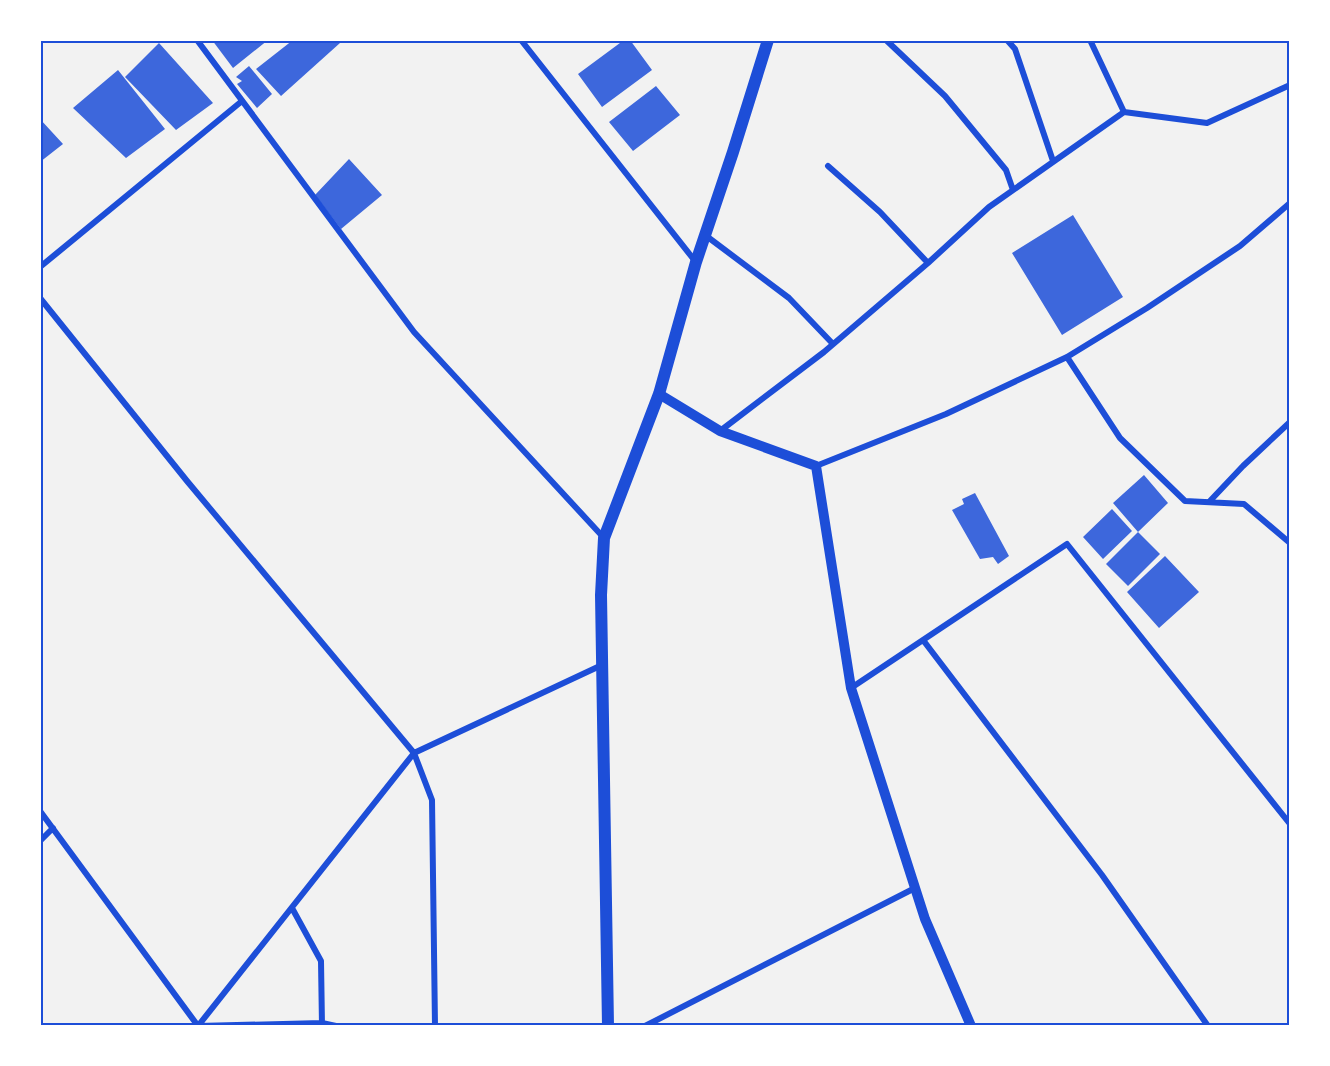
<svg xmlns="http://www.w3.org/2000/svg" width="1330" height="1066" font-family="Overpass,sans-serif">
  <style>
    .building { fill: #3d67dc }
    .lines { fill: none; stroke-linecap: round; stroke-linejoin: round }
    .minor { stroke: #1d4ed8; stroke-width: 6 }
    .tertiary { stroke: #1d4ed8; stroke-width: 10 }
    .secondary { stroke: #1d4ed8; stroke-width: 12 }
    .neatline { fill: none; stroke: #1d4ed8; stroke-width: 2 }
  </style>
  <rect width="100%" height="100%" fill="#f2f2f2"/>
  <path class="building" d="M212 40H268L233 68Z
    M293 40H337L340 43 281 96 256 69Z
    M624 40H630L652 70 602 107 578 74Z
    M159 43 213 103 176 130 125 77Z
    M249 66 272 94 257 108 237 84 242 81 236 77Z
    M118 70 165 129 126 158 73 108Z
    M656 86 680 115 633 151 609 122Z
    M40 119 63 144 40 162Z
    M349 159 382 195 341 229 315 195Z
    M1073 215 1123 297 1062 335 1012 253Z
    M1144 475 1168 503 1138 532 1160 554 1128 586 1106 564 1138 532 1113 503Z
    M975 493 1009 556 998 564 993 557 980 559 952 510 964 504 962 499Z
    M1112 509 1132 531 1103 559 1083 537Z
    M1165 556 1199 592 1159 628 1127 592Z"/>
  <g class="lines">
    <path class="minor" d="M197 40 414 332 604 538
      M521 40 695 261
      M886 40 945 96 1006 170 1013 190
      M1007 40 1015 49 1053 161
      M1090 40 1124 112 1207 123 1290 85
      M828 166 880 212 928 263
      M705 235 789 298 833 344
      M40 267 242 101
      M40 298 187 481 414 753 432 800 435 1026
      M1067 357 1120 438 1185 501 1244 504 1290 543
      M720 431 824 352 928 263 989 207 1124 112
      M816 466 946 414 1067 357 1147 308 1240 246 1290 203
      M1209 502 1243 466 1290 422
      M923 640 1102 875 1208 1026
      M851 688 1067 544 1290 824
      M40 811 198 1026 414 753 602 665
      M40 841 53 828
      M292 908 321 961 322 1026
      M198 1026 322 1023 336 1026
      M645 1026 915 888"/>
    <path class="tertiary" d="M659 394 720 431 816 466 851 688 925 919 971 1026"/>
    <path class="secondary" d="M608 1026 601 595 604 538 659 394 696 262 733 152 768 40"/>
  </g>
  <rect width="1330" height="1066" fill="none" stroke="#ffffff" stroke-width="84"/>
  <rect x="42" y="42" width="1246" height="982" class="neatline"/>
</svg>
